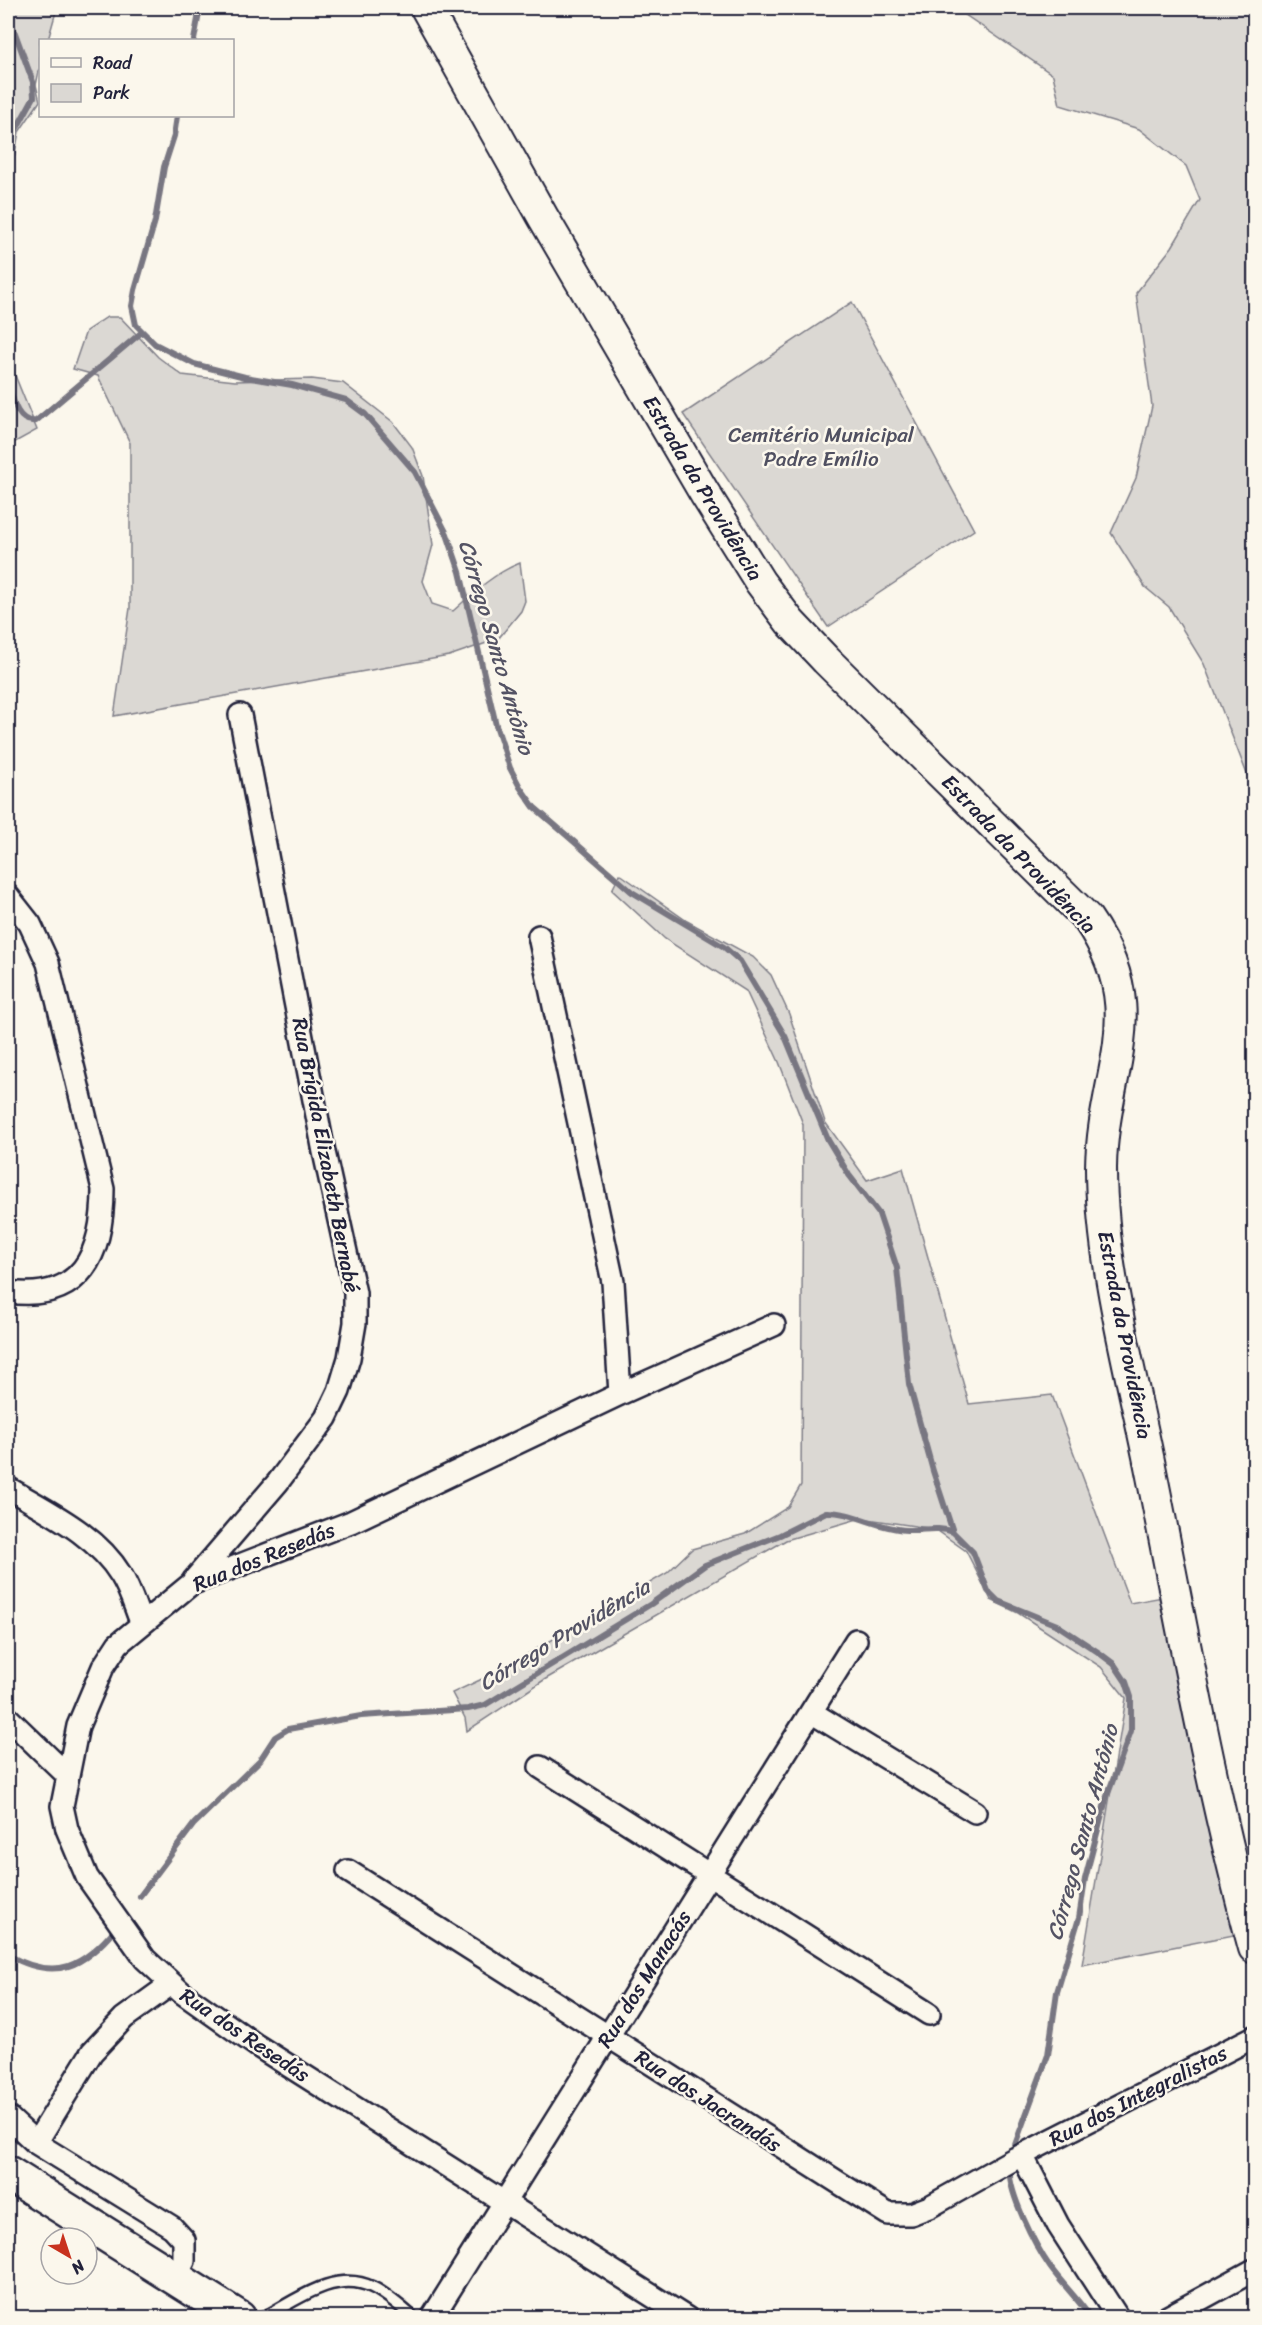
<svg xmlns="http://www.w3.org/2000/svg" width="1262" height="2325" font-family="Sriracha,sans-serif">
  <style>
    .green { fill: #dbd8d3; stroke: #7e7d87; stroke-width: 1.5 }
    .lines { fill: none; stroke-linecap: round; stroke-linejoin: round }
    .stream { stroke: #787681; stroke-width: 6 }
    .lane-casing { stroke: #22223b; stroke-width: 15 }
    .street-casing { stroke: #22223b; stroke-width: 26 }
    .secondary-casing { stroke: #22223b; stroke-width: 34 }
    .primary-casing { stroke: #22223b; stroke-width: 38 }
    .lane { stroke: #fbf7ec; stroke-width: 10 }
    .street { stroke: #fbf7ec; stroke-width: 21 }
    .secondary { stroke: #fbf7ec; stroke-width: 30 }
    .primary { stroke: #fbf7ec; stroke-width: 33 }
    .labels { text-anchor: middle; stroke-width: 5; stroke-linejoin: round; paint-order: stroke }
    .park-label { font-size: 21px; fill: #505061; stroke: #fbf7ec }
    .street-label { font-size: 21px; fill: #22223b; stroke: #fbf7ec }
    .water-label { font-size: 22px; font-style: italic; fill: #545364; stroke: #fbf7ec }
  </style>
  <rect width="100%" height="100%" fill="#fbf7ec"/>
  <filter id="ink" filterUnits="userSpaceOnUse"><feTurbulence type="fractalNoise" baseFrequency=".0167" numOctaves="2"/><feDisplacementMap in="SourceGraphic" scale="12" xChannelSelector="R" yChannelSelector="G"/><feConvolveMatrix kernelMatrix="1 2 1 2 8 2 1 2 1" color-interpolation-filters="sRGB"/></filter>
  <g filter="url(#ink)">
    <path class="green" d="M8 8H57L48 40H40V67L36 85 40 101 19 132 8 189Z
      M955 8H1254V792L1204 664 1169 607 1145 587 1111 533 1136 478 1152 406 1136 293 1172 247 1200 200 1186 166 1139 129 1060 105 1053 75Z
      M852 302 974 530 828 627 683 414Z
      M107 317H120L158 357 182 375 235 381 312 379 343 383 393 422 412 447 423 476 433 545 423 581 432 604 453 611C473 593 494 573 520 563L525 601 521 611 498 639 449 656 114 716 130 608V443L98 376 73 369 86 331Z
      M8 358 37 430 8 446Z
      M620 874 687 921 753 957 771 975 789 1014 825 1122 867 1180 903 1168 969 1404 1052 1395 1130 1603 1179 1594 1249 1932 1082 1965 1126 1698 1101 1667 1018 1613 991 1600 966 1551 935 1529 861 1518 786 1540 544 1680 467 1731 465 1718 452 1693 497 1672 667 1573 692 1549 745 1534 788 1507 801 1485 803 1124 779 1062 746 991 665 939 612 890Z"/>
    <g class="lines">
      <path class="stream" d="M8 14 33 82 34 97 8 144
        M194 40 200 8
        M177 116 174 136 164 167 155 221 135 290 132 306 136 325 155 344 194 364 245 377 292 385 346 400 365 414 415 472 447 534 460 572 496 725 510 768 520 787 534 807 632 892 724 947 740 961 785 1036 828 1140 849 1175 879 1214 897 1268 909 1384 933 1471 953 1532 973 1552 988 1591 998 1601 1057 1625 1098 1652 1114 1664 1126 1682 1131 1697V1731L1106 1799 1085 1879 1079 1918 1057 1992 1048 2055 1012 2153
        M8 382C12 396 16 424 36 421L142 332
        M140 1896 194 1824 260 1760 275 1737 288 1729 361 1716 468 1709 485 1705 651 1604 705 1565 780 1535 826 1512C851 1511 880 1529 907 1530 923 1531 938 1526 953 1532
        M8 1955C56 1982 84 1967 117 1927
        M1010 2166C1006 2190 1036 2247 1050 2267 1063 2285 1079 2300 1091 2318"/>
      <g class="lane-casing">
        <path id="lane" d="M263 2318C295 2301 335 2269 372 2287 387 2294 401 2307 414 2318"/>
      </g>
      <g class="street-casing">
        <path id="street" d="M8 896 30 924 48 963 103 1189C103 1254 82 1302 8 1292
          M539 936 613 1282 620 1394
          M8 1488C48 1512 96 1534 121 1575 130 1589 135 1607 141 1622
          M193 1581 278 1482 326 1418 339 1391 349 1358 355 1323V1293L324 1152 240 715
          M811 1712 975 1812
          M8 1718 67 1775
          M540 1767 929 2014
          M348 1871 888 2214H911L929 2207 1016 2158 1254 2037
          M8 2117 36 2143 172 2227 184 2240V2261L175 2278
          M36 2143 92 2052 124 2018 171 1984
          M1022 2155 1058 2225 1118 2318
          M432 2318 856 1640
          M687 2318 256 2045 181 1992 145 1959 87 1877 67 1829 62 1806 78 1726 103 1667 118 1644 191 1584 351 1522 620 1394 774 1325
          M1166 2318 1254 2270"/>
      </g>
      <g class="secondary-casing">
        <path id="secondary" d="M426 8 543 217 705 494 760 582 790 622 826 660 1087 918C1153 1013 1102 1070 1101 1168 1101 1266 1132 1375 1151 1471 1183 1631 1211 1792 1254 1948"/>
      </g>
      <g class="primary-casing">
        <path id="primary" d="M8 2173 239 2318"/>
      </g>
      <use href="#lane" class="lane"/>
      <use href="#street" class="street"/>
      <use href="#secondary" class="secondary"/>
      <use href="#primary" class="primary"/>
    </g>
  </g>
  <g class="labels">
    <g class="park-label">
      <text x="821" y="442">Cemitério Municipal<tspan x="821" dy="24">Padre Emílio</tspan></text>
    </g>
    <g class="street-label">
      <text transform="translate(703 488) rotate(59)" y="7">Estrada da Providência</text>
      <text transform="translate(1019 854) rotate(46)" y="7">Estrada da Providência</text>
      <text transform="translate(326 1155) rotate(79)" y="7">Rua Brígida Elizabeth Bernabé</text>
      <text transform="translate(1125 1335) rotate(79)" y="7">Estrada da Providência</text>
      <text transform="translate(264 1557) rotate(-22)" y="7">Rua dos Resedás</text>
      <text transform="translate(644 1979) rotate(-58)" y="7">Rua dos Manacás</text>
      <text transform="translate(245 2035) rotate(34)" y="7">Rua dos Resedás</text>
      <text transform="translate(1138 2096) rotate(-27)" y="7">Rua dos Integralistas</text>
      <text transform="translate(708 2101) rotate(33)" y="7">Rua dos Jacrandás</text>
    </g>
    <g class="water-label">
      <text transform="translate(497 647) rotate(74)" y="8">Córrego Santo Antônio</text>
      <text transform="translate(564 1634) rotate(-31)" y="8">Córrego Providência</text>
      <text transform="translate(1082 1832) rotate(-75)" y="8">Córrego Santo Antônio</text>
    </g>
  </g>
  <rect width="1262" height="2325" fill="none" stroke="#fbf7ec" stroke-width="30"/>
  <rect x="15" y="15" width="1232" height="2295" fill="none" stroke="#22223b" stroke-width="2" filter="url(#ink)"/>
  <rect x="39" y="39" width="195" height="78" fill="#fbf7ec" stroke="#a4a2a5" stroke-width="1.5"/>
  <rect x="51" y="58" width="30" height="9" fill="#fbf7ec" stroke="#a4a2a5" stroke-width="1.5"/>
  <text x="93" y="69" font-size="18" fill="#22223b">Road</text>
  <rect x="51" y="84" width="30" height="18" fill="#dbd8d3" stroke="#a4a2a5" stroke-width="1.5"/>
  <text x="93" y="99" font-size="18" fill="#22223b">Park</text>
  <g transform="translate(69 2256) rotate(141)"><circle r="28" fill="#fbf7ec" stroke="#a4a2a5" stroke-width="1.5"/>
  <path d="M0-4.5L10 22L0 15L-10 22Z" fill="#c8321e"/>
  <text y="-9" font-size="16" font-weight="bold" text-anchor="middle" fill="#22223b">N</text>
  </g>
</svg>
